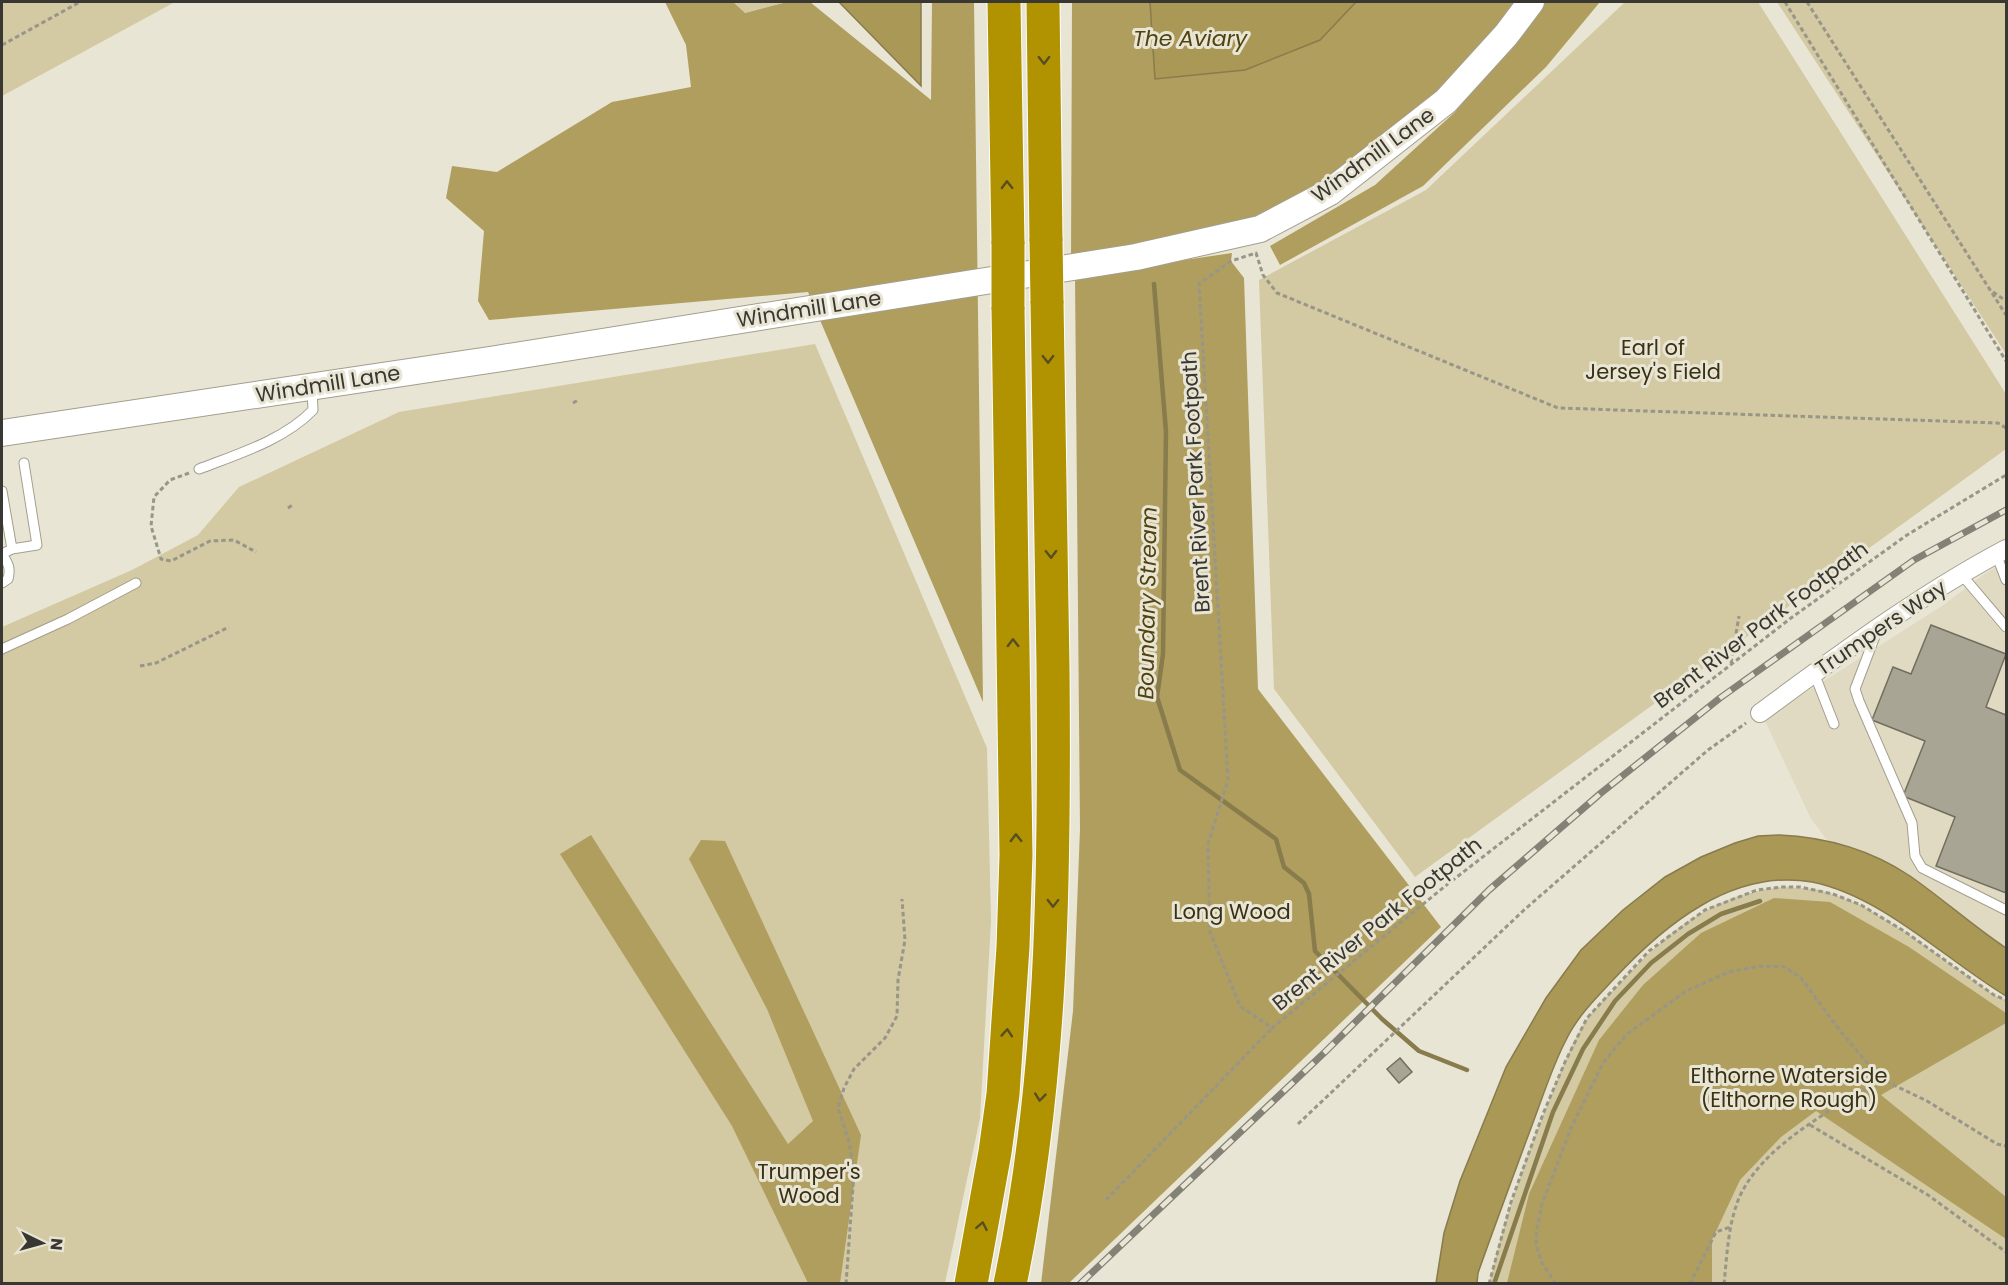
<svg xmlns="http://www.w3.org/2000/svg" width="2008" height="1285" font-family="Poppins,sans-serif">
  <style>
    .built { fill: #e0dac2 }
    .green { fill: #d3c9a2 }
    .forest { fill: #b09e5e }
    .water { fill: #aa9857; stroke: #887b4c; stroke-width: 1.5 }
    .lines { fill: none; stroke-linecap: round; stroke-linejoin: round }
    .stream { stroke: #887b4c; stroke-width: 4.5 }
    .building { fill: #a9a595; stroke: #726e5f; stroke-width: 1.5 }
    .lane-casing { stroke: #a39e8e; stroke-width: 11 }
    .street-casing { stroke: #a39e8e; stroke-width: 20 }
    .secondary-casing { stroke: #a39e8e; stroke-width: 28 }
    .highway-casing { stroke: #fff; stroke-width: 35 }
    .path { stroke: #989589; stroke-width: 3; stroke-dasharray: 4.5 3; stroke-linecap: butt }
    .lane { stroke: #fff; stroke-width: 9 }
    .street { stroke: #fff; stroke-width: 18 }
    .secondary { stroke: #fff; stroke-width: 26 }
    .highway { stroke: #b19301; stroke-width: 33 }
    .rail-casing { stroke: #848176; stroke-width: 7 }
    .rail { stroke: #e9e5d4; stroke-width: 4.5; stroke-dasharray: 14; stroke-linecap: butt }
    .highway-bridge-casing { stroke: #fff; stroke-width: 35; stroke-linecap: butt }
    .highway-bridge { stroke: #b19301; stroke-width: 33 }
    .oneway { stroke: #574e25 }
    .labels { text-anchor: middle; stroke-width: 6; stroke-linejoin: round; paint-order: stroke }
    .street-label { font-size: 21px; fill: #393731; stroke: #e9e5d4 }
    .park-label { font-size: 21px; fill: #393113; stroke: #e9e5d4 }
    .water-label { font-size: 22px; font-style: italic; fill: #50430f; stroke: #e9e5d4 }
  </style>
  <rect width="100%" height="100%" fill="#e9e5d4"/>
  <path class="built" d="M2006 561V948L1908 875 1866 854 1846 845 1828 841 1811 819 1764 719 1942 606 1983 575Z"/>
  <path class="green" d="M2 2H175L2 96Z
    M733 2H787L744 13Z
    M1625 2H1758L2006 394V449L1415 877 1274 689 1259 280 1426 190Z
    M1777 2H2006V354Z
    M815 344 987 748 991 921 980 1118 945 1283H2V627L132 570 198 535 239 487 399 412Z
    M1782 887 1815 889 1833 894 1861 905 1904 931 1994 995 2006 1000V1283L1489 1284C1504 1219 1526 1155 1552 1093 1562 1068 1572 1041 1587 1019 1595 1007 1608 996 1618 985 1666 933 1709 895 1782 887Z"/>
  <path class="forest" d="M665 2H733L745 13 787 2H810L931 100 932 2H974L983 702 808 292 489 320 478 301 484 231 446 198 452 166 497 172 612 102 691 87 686 45Z
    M1072 2H1150L1156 79 1245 70 1320 40 1356 2H1527L1442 99 1342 174 1255 222 1071 264Z
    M1545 2H1600L1546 67 1423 186 1280 265 1270 246 1375 185 1455 112Z
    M1232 253 1231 261 1244 278 1258 689 1441 927 1069 1283 1041 1284 1073 1011 1080 829 1075 276Z
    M591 835 788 1144 813 1121 767 1009 689 859 701 840 725 841 861 1135 840 1283H808L732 1126 560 854Z
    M1774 898 1830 902 1909 947 2006 1013V1023L1881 1095 2006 1197V1239L1816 1111 1781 1137 1740 1180 1712 1240V1283H1507L1529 1194 1599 1040 1643 985 1701 933Z"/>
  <path class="water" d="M839 2H921V86Z
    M1150 2H1356L1320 40 1245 70 1155 79Z
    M1779 835C1826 837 1871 850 1910 876 1943 899 1973 926 2006 948V996C1946 960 1882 896 1812 882 1732 868 1663 926 1613 980 1596 998 1577 1017 1566 1040 1553 1065 1544 1093 1534 1120 1515 1171 1496 1222 1478 1273L1477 1283H1436L1444 1233 1460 1181 1506 1067 1546 998 1581 950 1623 910 1665 877 1701 857 1735 843 1758 836Z"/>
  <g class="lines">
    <path class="stream" d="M1154 284 1166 432 1163 654 1157 697 1180 770 1276 839 1284 867 1304 883 1309 894 1315 951 1382 1019 1419 1051 1467 1070
      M1494 1284 1553 1112 1583 1049 1615 1001 1651 963 1688 934 1721 914 1760 901"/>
  </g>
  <path class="building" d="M1931 625 2006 654 1986 707 2006 715V893L1936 866 1955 817 1903 796 1925 741 1872 720 1893 667 1911 674Z
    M1400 1058 1412 1072 1399 1083 1387 1069Z"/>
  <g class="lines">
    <g class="lane-casing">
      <path id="lane" d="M199 469C238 454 284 440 313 410L312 389
        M2 491 12 549
        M2 554 12 549 37 545 24 463
        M1996 554 2006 580
        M1961 574 2006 627
        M2 583 8 579C11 568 8 563 2 554
        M1877 631 1855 689 1859 701 1912 823 1915 856 1922 868 2006 910
        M2 649 68 619 136 583
        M1814 673 1834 724"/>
    </g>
    <g class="street-casing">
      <path id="street" d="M1760 713C1839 655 1919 595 2006 549"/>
    </g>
    <g class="secondary-casing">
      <path id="secondary" d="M2 433 496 359 1136 257 1260 229 1330 192 1446 101 1506 35 1531 2"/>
    </g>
    <g class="highway-casing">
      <path id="highway" d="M1004 2 1008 244
        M1043 2 1046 241
        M971 1284 995 1152 1003 1094 1013 947 1016 855 1008 307
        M1010 1284C1053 1080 1055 874 1053 667 1051 545 1049 423 1047 301"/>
    </g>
    <path class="path" d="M1785 2 2006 361
      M1807 2 2006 315
      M2 45 80 2
      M1993 292 2006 301
      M573 403 578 400
      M2006 428 1998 423 1558 408 1277 293 1263 275 1256 253 1231 261 1199 284 1228 780 1208 844 1210 932 1240 1006 1272 1028 1444 887 1791 618 1907 535 2006 475
      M189 473 170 480 154 497 151 526 161 559 171 561 210 541 234 540 256 552
      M288 508 294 504
      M1731 663 1739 616
      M140 666 156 663 229 627
      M1298 1124 1524 910 1708 750 1746 723
      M1810 1125 1928 1195 2006 1252
      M1106 1200 1272 1028
      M846 1284 854 1173 849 1142 838 1108 844 1088 854 1069 885 1038 897 1016 898 980 905 940 902 899
      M1489 1284 1511 1202 1543 1114 1565 1062 1587 1018 1649 951 1705 910 1757 890 1782 887H1800L1833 894 1861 905 1904 931 1994 995 2006 1000
      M1556 1284 1542 1263 1536 1245 1537 1228 1542 1204 1571 1128 1603 1063 1627 1034 1686 991 1729 972 1760 966 1785 967 1801 978 1841 1032 1881 1079 1927 1101 1997 1144 2006 1146
      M1690 1284 1716 1232 1730 1227
      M1724 1284C1727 1255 1728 1225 1739 1198 1763 1144 1833 1110 1881 1079"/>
    <use href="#lane" class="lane"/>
    <use href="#street" class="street"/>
    <use href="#secondary" class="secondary"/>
    <use href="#highway" class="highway"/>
    <g class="rail-casing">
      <path id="rail" d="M1080 1284 1325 1052 1489 890 1601 793 1720 698 1914 560 2006 510"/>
    </g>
    <use href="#rail" class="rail"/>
    <g class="highway-bridge-casing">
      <path id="highway-bridge" d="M1046 241 1047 301
        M1008 307V244"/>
    </g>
    <use href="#highway-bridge" class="highway-bridge"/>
  </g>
  <defs><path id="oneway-chevron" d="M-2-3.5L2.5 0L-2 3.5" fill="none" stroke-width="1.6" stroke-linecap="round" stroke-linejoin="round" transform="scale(1.5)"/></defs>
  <g class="oneway">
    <use href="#oneway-chevron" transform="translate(1044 60) rotate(89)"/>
    <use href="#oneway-chevron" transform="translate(1007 185) rotate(-91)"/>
    <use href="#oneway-chevron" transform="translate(1048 359) rotate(89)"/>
    <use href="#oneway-chevron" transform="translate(1051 554) rotate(89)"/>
    <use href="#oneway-chevron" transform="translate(1013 643) rotate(-91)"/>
    <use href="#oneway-chevron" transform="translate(1016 838) rotate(-91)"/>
    <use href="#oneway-chevron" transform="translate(1053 903) rotate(91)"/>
    <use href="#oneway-chevron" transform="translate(1007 1033) rotate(-86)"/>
    <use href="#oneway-chevron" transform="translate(1040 1097) rotate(96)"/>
    <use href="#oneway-chevron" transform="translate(982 1226) rotate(-79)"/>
  </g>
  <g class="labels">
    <g class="street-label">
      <text transform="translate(1373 155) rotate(-36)" y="7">Windmill Lane</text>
      <text transform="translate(809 309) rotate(-9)" y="7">Windmill Lane</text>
      <text transform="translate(328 384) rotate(-9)" y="7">Windmill Lane</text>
      <text transform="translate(1196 482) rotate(-93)" y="7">Brent River Park Footpath</text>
      <text transform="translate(1761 625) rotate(-37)" y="7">Brent River Park Footpath</text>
      <text transform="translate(1881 628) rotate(-34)" y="7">Trumpers Way</text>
      <text transform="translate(1377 924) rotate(-39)" y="7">Brent River Park Footpath</text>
    </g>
    <g class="park-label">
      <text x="1653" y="355">Earl of<tspan x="1653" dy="24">Jersey's Field</tspan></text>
      <text x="1232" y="919">Long Wood</text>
      <text x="1789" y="1083">Elthorne Waterside<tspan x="1789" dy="24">(Elthorne Rough)</tspan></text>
      <text x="809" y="1179">Trumper's<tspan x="809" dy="24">Wood</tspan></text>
    </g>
    <g class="water-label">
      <text x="1190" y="46">The Aviary</text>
      <text transform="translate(1147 603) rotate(-89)" y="8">Boundary Stream</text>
    </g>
  </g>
  <rect width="2008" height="1285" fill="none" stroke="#393731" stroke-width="6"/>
  <g transform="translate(42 1243) rotate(95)" stroke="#e9e5d4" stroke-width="4.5" paint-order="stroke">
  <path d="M0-4.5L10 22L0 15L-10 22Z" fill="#393731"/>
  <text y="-9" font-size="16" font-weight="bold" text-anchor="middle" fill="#393731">N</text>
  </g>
</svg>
